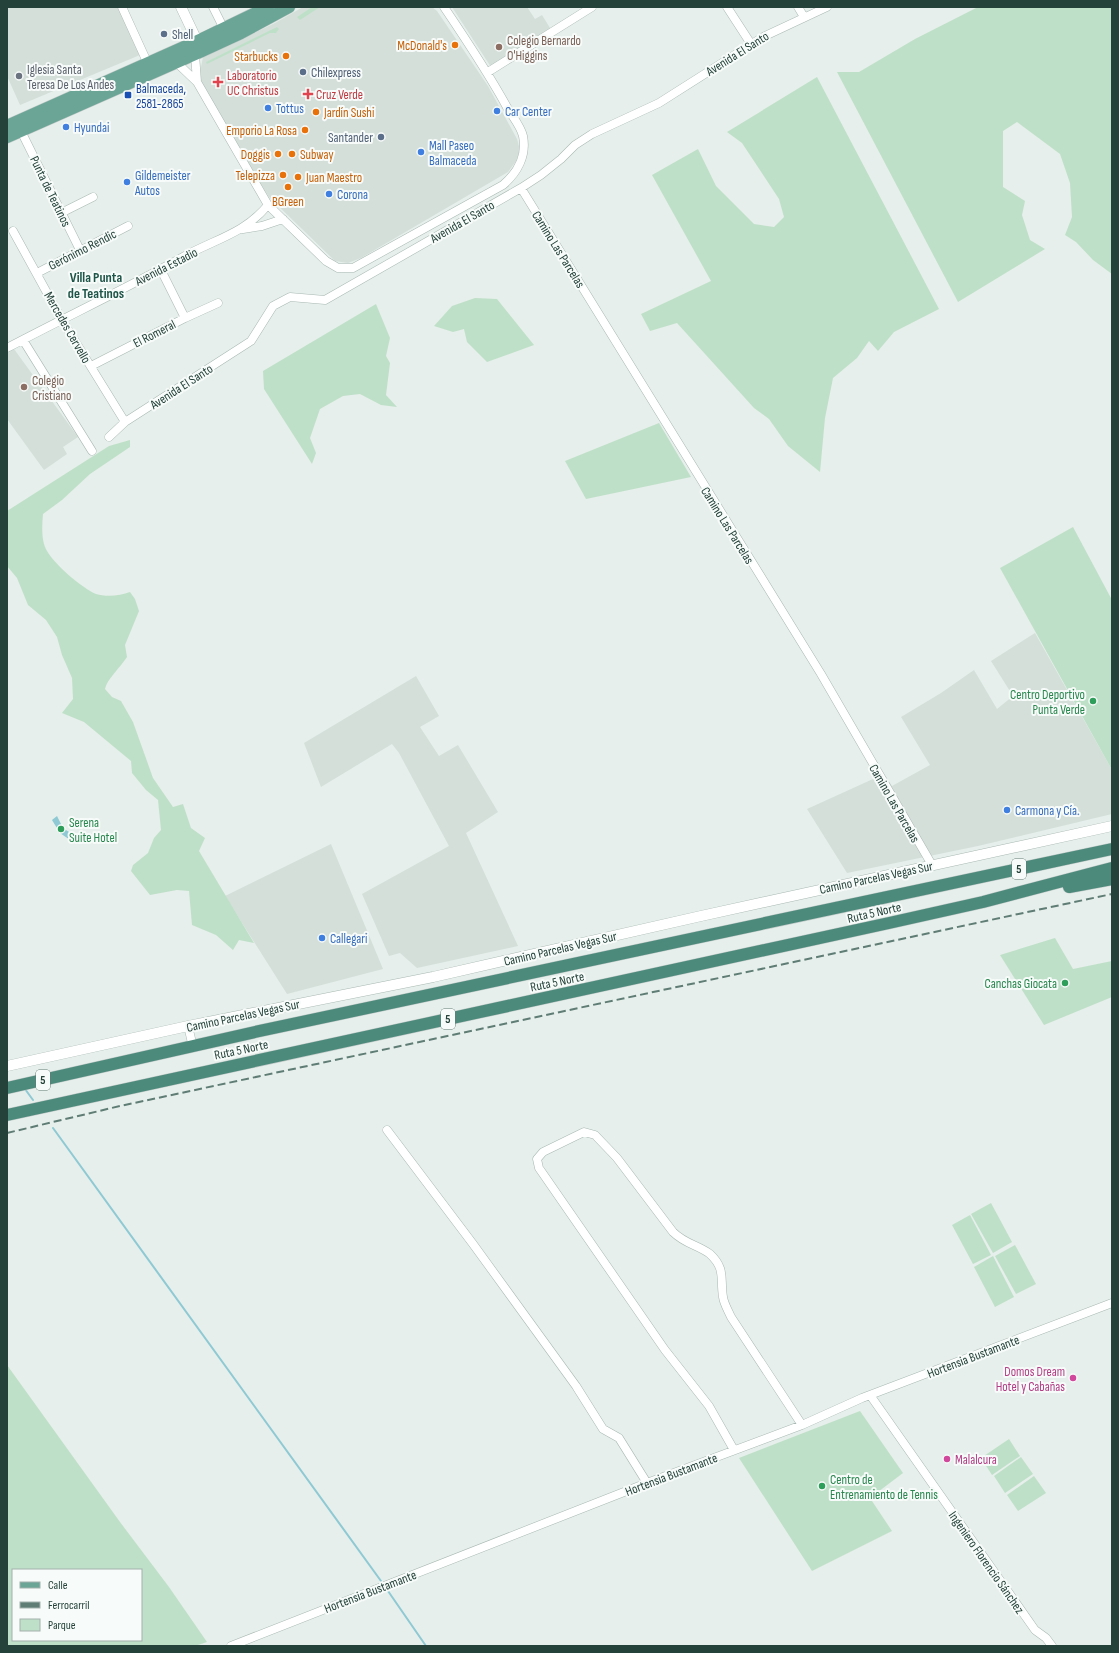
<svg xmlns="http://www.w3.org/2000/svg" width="1119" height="1653" font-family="'Sofia Sans Condensed',sans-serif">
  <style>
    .built { fill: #d4dfda }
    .green { fill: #bfe0c8; fill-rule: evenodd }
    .water { fill: #8ec9d4 }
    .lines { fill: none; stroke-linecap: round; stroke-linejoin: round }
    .stream { stroke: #8ec9d4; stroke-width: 2 }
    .minor-casing { stroke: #a8b8b2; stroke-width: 9 }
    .tertiary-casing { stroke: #a8b8b2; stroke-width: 11 }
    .primary-casing { stroke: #c2cac8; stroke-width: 13 }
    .trunk-casing { stroke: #c2cac8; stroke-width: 13 }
    .minor { stroke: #fff; stroke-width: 8 }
    .tertiary { stroke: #fff; stroke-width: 10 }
    .primary { stroke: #6aa596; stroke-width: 12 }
    .trunk { stroke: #4c8a7c; stroke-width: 12 }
    .rail { stroke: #5f7d75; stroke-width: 2; stroke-dasharray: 8 4; stroke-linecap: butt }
    .service-dot { fill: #5c6f8a; stroke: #f7fbf9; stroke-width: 1.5 }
    .food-dot { fill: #e8710a; stroke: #f7fbf9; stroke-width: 1.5 }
    .education-dot { fill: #8d6e63; stroke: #f7fbf9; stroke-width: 1.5 }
    .worship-dot { fill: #6b7280; stroke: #f7fbf9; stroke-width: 1.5 }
    .health-dot { fill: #e0444e; stroke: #f7fbf9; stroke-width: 1.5 }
    .transit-dot { fill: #1a4fb4; stroke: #f7fbf9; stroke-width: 1.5 }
    .shop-dot { fill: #3f7fe0; stroke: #f7fbf9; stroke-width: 1.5 }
    .leisure-dot { fill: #2e9e5b; stroke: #f7fbf9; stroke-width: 1.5 }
    .hotel-dot { fill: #d1479c; stroke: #f7fbf9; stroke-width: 1.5 }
    .labels { text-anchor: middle; stroke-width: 4; stroke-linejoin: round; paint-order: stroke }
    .shield { fill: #f7fbf9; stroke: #637a73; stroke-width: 1 }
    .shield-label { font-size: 12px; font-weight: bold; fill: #24423a }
    .service-label { font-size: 13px; fill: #4e5e75; stroke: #f7fbf9; text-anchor: start }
    .education-label { font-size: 13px; fill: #785e54; stroke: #f7fbf9; text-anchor: start }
    .food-label { font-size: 13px; fill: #c56008; stroke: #f7fbf9; text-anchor: end }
    .street-label { font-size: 13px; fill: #24423a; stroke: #f7fbf9 }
    .worship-label { font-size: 13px; fill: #5b616d; stroke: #f7fbf9; text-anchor: start }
    .health-label { font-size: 13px; fill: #be3a42; stroke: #f7fbf9; text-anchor: start }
    .transit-label { font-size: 13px; fill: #164399; stroke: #f7fbf9; text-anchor: start }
    .shop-label { font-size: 13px; fill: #366cbe; stroke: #f7fbf9; text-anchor: start }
    .leisure-label { font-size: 13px; fill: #27864d; stroke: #f7fbf9; text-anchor: end }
    .hotel-label { font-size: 13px; fill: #b23c85; stroke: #f7fbf9; text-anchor: end }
    .neighbourhood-label { font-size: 14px; font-weight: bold; fill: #1f5548; stroke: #f7fbf9 }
  </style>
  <rect width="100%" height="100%" fill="#e6efeb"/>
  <path class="built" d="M7 7H118L140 55 20 105 7 76Z
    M303 7H432L437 11 488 86 517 139 520 150 516 161 508 172 361 258 348 263 335 261 269 197 198 82 203 57 275 23Z
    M452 7H527L535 19 542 15 550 28 491 67Z
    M14 349 78 437 63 447 67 454 44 470 7 419V354Z
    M1035 633 1112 770V814L978 846 847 873 807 809 884 774 892 786 930 765 901 717 941 693 974 670 997 709 1013 696 991 661Z
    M416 676 439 716 420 727 439 756 458 745 498 812 466 833 518 946 417 968 400 953 389 956 362 894 449 846 399 753 392 744 321 787 304 743Z
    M331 844 383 969 287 994 225 896Z"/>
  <path class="green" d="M312 7H320L300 20 297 17Z
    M978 7H1112V274L1093 260 1076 242 1065 235 1072 217 1070 183 1060 154 1017 122 1003 131V187L1025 201 1022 215 1030 240 1045 249 958 302 837 72H859L915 39Z
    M277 27 279 29 276 33H270L207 64 206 62Z
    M817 77 939 309 894 332 878 351 869 341 857 358 833 378 825 418 820 472 788 446 769 419 754 408 677 323 650 331 641 314 711 281 652 175 698 149 716 186 754 224 774 227 784 217 779 199 742 143 727 132Z
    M475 298 497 299 534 345 487 362 467 342 464 329 453 332 434 326 452 306Z
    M376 304 390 338 386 356 390 363 386 395 397 407 381 405 360 394 343 396 320 409 310 438 316 453 312 464 264 389 263 371Z
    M659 423 691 477 586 499 565 461Z
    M130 440V447L90 474 62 500 43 514C42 526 41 541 47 551 54 564 82 588 96 594 106 597 120 596 130 592L135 599 139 611 125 645 127 657C120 668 107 679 105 689L112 697 121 701 133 722 153 778 173 807 183 804 191 828 205 838 199 851 254 943 239 940 233 950 216 935 192 925 189 891 177 890 150 895 131 871 133 865 148 853 154 838 161 830 158 800 146 790 132 773 131 761 84 722 62 713 73 699 72 678 62 655 57 637 46 620 28 605 17 578 7 566V511L109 446Z
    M1073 527 1112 600V770L1000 568Z
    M1055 938 1073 969 1112 961V997L1044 1025 1000 955Z
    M991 1203 1012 1242 993 1253 971 1214Z
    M970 1215 991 1255 973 1264 952 1225Z
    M1015 1245 1036 1284 1016 1294 995 1256Z
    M993 1256 1014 1297 995 1307 974 1267Z
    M7 1365 120 1522 169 1587 207 1642 195 1646H7ZM13 1570H141V1640H13Z
    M860 1411 903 1473 870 1498 892 1531 812 1571 739 1458Z
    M1009 1439 1020 1456 992 1475 981 1458Z
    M1021 1457 1033 1474 1005 1493 994 1476Z
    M1034 1476 1046 1493 1018 1511 1007 1495Z"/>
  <path class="water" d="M57 816 63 828 75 836V839L73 842 60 833 52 820Z"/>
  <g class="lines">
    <path class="stream" d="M25 1089 33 1100
      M53 1128 381 1581
      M388 1591 426 1646"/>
    <g class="minor-casing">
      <path id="minor" d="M122 7 148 64
        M213 7 224 29
        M727 7 751 44
        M798 7 804 17
        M195 54 197 82
        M177 63 197 82 268 205 326 261 338 268H353L503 185C517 173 527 156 523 136 521 127 513 117 508 109 489 74 467 41 444 7
        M488 72 592 7
        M21 131 80 250
        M521 188 821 674 932 865
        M61 213 93 197
        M243 229 262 226 283 219
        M13 231 62 320 125 422
        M161 270 185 318
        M37 273 128 226
        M23 340 92 451
        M7 348C66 317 125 289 183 257 215 239 244 234 268 205
        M91 366 185 318 218 303
        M109 437 125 422 251 341 273 306 290 297 325 300 521 188 541 175 561 159 575 145 592 134 659 103 763 37 827 7
        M188 1026 193 1047
        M387 1130 473 1244 576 1386 603 1429 619 1438 647 1483
        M870 1395 1035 1630 1046 1638 1052 1646
        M734 1450 709 1406 665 1350 539 1168 537 1159 543 1152 584 1132 595 1135 617 1158 673 1232C685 1244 698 1245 710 1254 726 1269 720 1279 723 1297 724 1304 728 1310 731 1317L802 1425
        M231 1646 647 1483 802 1425 862 1398 1112 1303"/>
    </g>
    <g class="tertiary-casing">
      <path id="tertiary" d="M181 7 200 47
        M7 1066 188 1026 433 977 701 916 1112 826"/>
    </g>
    <g class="primary-casing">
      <path id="primary" d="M7 126 202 39 268 7
        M7 137 202 51 241 33 289 7"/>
    </g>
    <g class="trunk-casing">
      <path id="trunk" d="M1069 887 1112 879
        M7 1088 255 1032 1112 849
        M7 1115 889 923 983 902 1112 868"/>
    </g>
    <use href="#minor" class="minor"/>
    <use href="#tertiary" class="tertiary"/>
    <use href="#primary" class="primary"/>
    <use href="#trunk" class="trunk"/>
    <path class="rail" d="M7 1133 120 1106 1112 894"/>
  </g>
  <g class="service-dot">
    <circle cx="164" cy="34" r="4"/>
    <circle cx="303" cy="72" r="4"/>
    <circle cx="381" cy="137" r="4"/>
  </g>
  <g class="food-dot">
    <circle cx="455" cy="45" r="4"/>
    <circle cx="286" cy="56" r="4"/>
    <circle cx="316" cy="112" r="4"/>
    <circle cx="305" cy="130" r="4"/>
    <circle cx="278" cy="154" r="4"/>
    <circle cx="292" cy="154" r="4"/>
    <circle cx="283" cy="175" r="4"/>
    <circle cx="298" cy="177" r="4"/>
    <circle cx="288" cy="187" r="4"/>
  </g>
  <g class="education-dot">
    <circle cx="499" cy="47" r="4"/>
    <circle cx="24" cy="387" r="4"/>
  </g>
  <circle class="worship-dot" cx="19" cy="76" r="4"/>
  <g class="health-dot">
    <path d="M216 76h4v4h4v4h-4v4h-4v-4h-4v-4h4z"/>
    <path d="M306 88h4v4h4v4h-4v4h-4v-4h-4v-4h4z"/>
  </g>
  <rect class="transit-dot" x="124" y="91" width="8" height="8" rx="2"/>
  <g class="shop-dot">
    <circle cx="268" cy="108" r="4"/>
    <circle cx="497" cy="111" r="4"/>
    <circle cx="66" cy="127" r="4"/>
    <circle cx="421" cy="152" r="4"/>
    <circle cx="127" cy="182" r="4"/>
    <circle cx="329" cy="194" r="4"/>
    <circle cx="1007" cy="810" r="4"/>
    <circle cx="322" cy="938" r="4"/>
  </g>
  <g class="leisure-dot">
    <circle cx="1093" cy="701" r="4"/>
    <circle cx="61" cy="829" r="4"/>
    <circle cx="1065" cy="983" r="4"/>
    <circle cx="822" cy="1486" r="4"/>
  </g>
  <g class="hotel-dot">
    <circle cx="1073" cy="1378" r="4"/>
    <circle cx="947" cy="1459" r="4"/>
  </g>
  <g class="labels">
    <g class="shield">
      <rect x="1012" y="859" width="14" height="20" rx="3"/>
      <rect x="441" y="1009" width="14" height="20" rx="3"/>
      <rect x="36" y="1070" width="14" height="20" rx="3"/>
    </g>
    <g class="shield-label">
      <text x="1019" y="873">5</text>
      <text x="448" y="1023">5</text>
      <text x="43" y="1084">5</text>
    </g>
    <g class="service-label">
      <text x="172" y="39">Shell</text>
      <text x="311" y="77">Chilexpress</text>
      <text x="373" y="142" text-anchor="end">Santander</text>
    </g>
    <g class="education-label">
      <text x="507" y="45">Colegio Bernardo<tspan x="507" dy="15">O'Higgins</tspan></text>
      <text x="32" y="385">Colegio<tspan x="32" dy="15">Cristiano</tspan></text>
    </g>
    <g class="food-label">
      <text x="447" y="50">McDonald's</text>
      <text x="278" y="61">Starbucks</text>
      <text x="324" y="117" text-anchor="start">Jardín Sushi</text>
      <text x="297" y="135">Emporio La Rosa</text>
      <text x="270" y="159">Doggis</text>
      <text x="300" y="159" text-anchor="start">Subway</text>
      <text x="275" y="180">Telepizza</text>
      <text x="306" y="182" text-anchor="start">Juan Maestro</text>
      <text x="288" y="206" text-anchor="middle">BGreen</text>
    </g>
    <g class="street-label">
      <text transform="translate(737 53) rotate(-32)" y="5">Avenida El Santo</text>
      <text transform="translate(51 191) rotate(64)" y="5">Punta de Teatinos</text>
      <text transform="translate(462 221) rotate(-30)" y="5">Avenida El Santo</text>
      <text transform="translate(82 249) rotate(-27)" y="5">Gerónimo Rendic</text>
      <text transform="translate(559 249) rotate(58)" y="5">Camino Las Parcelas</text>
      <text transform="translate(166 266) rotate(-27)" y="5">Avenida Estadio</text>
      <text transform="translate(68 327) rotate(60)" y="5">Mercedes Cervello</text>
      <text transform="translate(154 333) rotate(-27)" y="5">El Romeral</text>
      <text transform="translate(181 386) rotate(-33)" y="5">Avenida El Santo</text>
      <text transform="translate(728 525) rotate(58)" y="5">Camino Las Parcelas</text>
      <text transform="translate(895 803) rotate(60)" y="5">Camino Las Parcelas</text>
      <text transform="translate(876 877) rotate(-12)" y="5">Camino Parcelas Vegas Sur</text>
      <text transform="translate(874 912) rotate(-13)" y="5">Ruta 5 Norte</text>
      <text transform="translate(560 948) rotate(-13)" y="5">Camino Parcelas Vegas Sur</text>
      <text transform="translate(557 981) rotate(-12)" y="5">Ruta 5 Norte</text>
      <text transform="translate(243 1015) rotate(-12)" y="5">Camino Parcelas Vegas Sur</text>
      <text transform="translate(241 1049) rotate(-12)" y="5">Ruta 5 Norte</text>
      <text transform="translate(973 1356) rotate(-21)" y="5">Hortensia Bustamante</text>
      <text transform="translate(671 1474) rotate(-21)" y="5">Hortensia Bustamante</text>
      <text transform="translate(987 1562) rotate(55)" y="5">Ingeniero Florencio Sánchez</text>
      <text transform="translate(370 1591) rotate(-21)" y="5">Hortensia Bustamante</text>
    </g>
    <g class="worship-label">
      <text x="27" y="74">Iglesia Santa<tspan x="27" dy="15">Teresa De Los Andes</tspan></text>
    </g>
    <g class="health-label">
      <text x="227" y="80">Laboratorio<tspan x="227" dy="15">UC Christus</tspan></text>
      <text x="316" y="99">Cruz Verde</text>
    </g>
    <g class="transit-label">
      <text x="136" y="93">Balmaceda,<tspan x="136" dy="15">2581-2865</tspan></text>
    </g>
    <g class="shop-label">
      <text x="276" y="113">Tottus</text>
      <text x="505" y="116">Car Center</text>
      <text x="74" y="132">Hyundai</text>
      <text x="429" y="150">Mall Paseo<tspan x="429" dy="15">Balmaceda</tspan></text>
      <text x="135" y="180">Gildemeister<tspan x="135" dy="15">Autos</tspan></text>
      <text x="337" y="199">Corona</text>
      <text x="1015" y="815">Carmona y Cía.</text>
      <text x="330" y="943">Callegari</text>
    </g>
    <g class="leisure-label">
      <text x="1085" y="699">Centro Deportivo<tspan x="1085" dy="15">Punta Verde</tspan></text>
      <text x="69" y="827" text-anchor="start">Serena<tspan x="69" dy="15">Suite Hotel</tspan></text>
      <text x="1057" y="988">Canchas Giocata</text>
      <text x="830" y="1484" text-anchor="start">Centro de<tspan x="830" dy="15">Entrenamiento de Tennis</tspan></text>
    </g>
    <g class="hotel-label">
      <text x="1065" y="1376">Domos Dream<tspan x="1065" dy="15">Hotel y Cabañas</tspan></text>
      <text x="955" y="1464" text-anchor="start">Malalcura</text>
    </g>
    <g class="neighbourhood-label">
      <text x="96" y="282">Villa Punta<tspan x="96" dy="16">de Teatinos</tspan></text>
    </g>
  </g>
  <rect width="1119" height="1653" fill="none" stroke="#24423a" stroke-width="16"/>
  <rect x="12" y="1569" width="130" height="72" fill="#f7fbf9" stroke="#a3b1ad"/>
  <rect x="20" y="1582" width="20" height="6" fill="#6aa596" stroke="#a3b1ad"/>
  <text x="48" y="1589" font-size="12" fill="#24423a">Calle</text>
  <rect x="20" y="1602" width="20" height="6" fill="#5f7d75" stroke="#a3b1ad"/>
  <text x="48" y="1609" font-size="12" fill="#24423a">Ferrocarril</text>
  <rect x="20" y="1619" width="20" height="12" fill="#bfe0c8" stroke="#a3b1ad"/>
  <text x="48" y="1629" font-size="12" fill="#24423a">Parque</text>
</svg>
